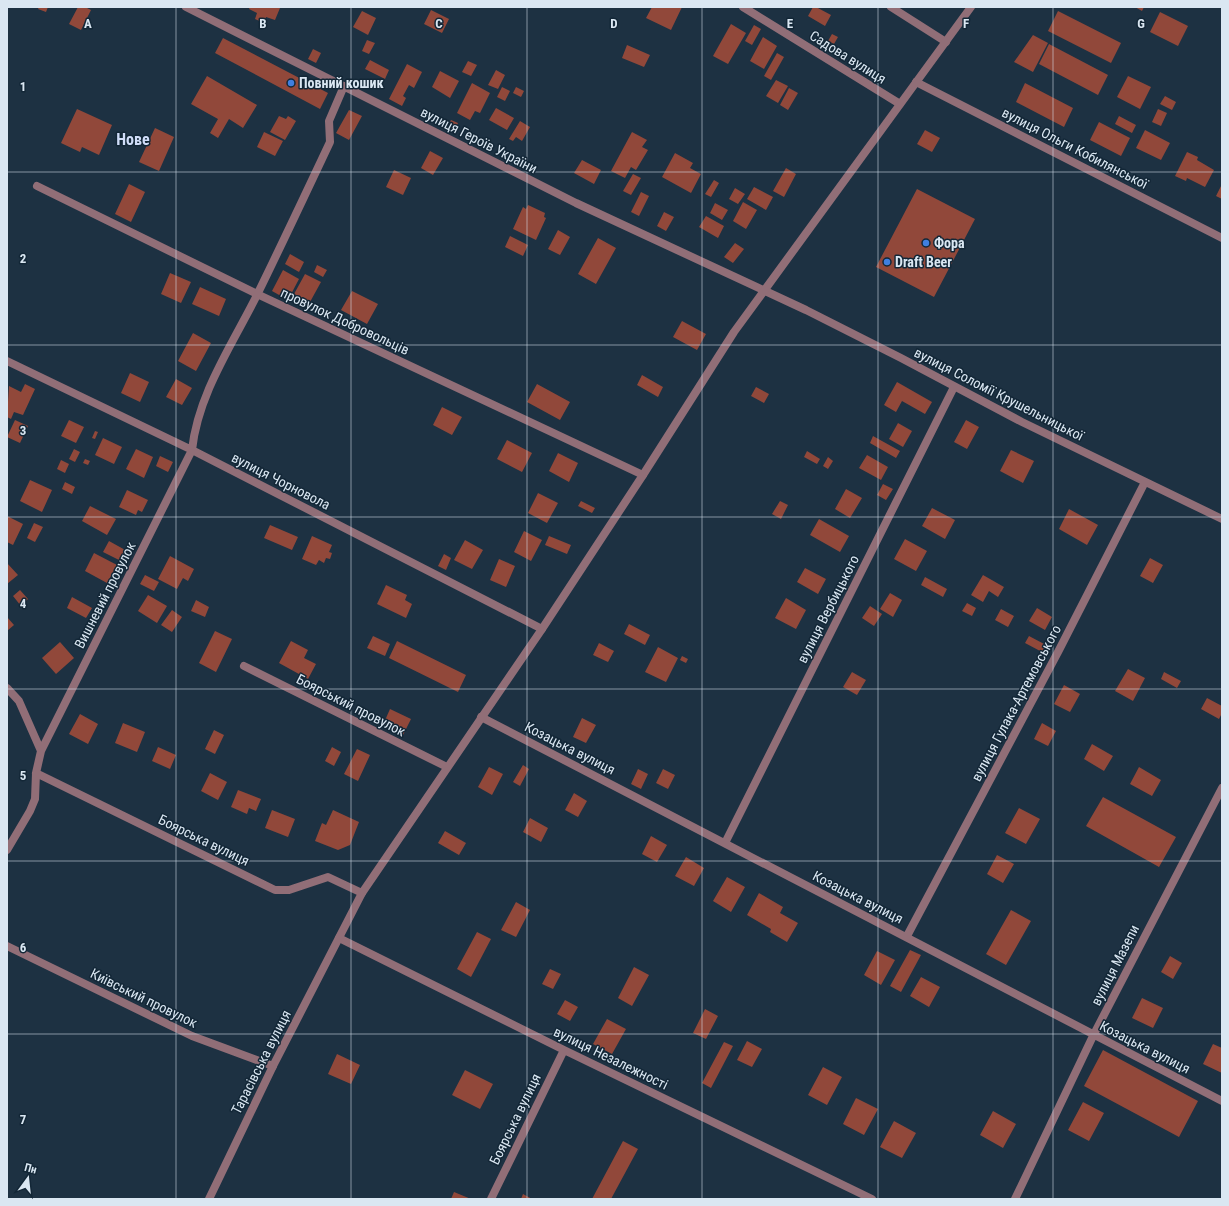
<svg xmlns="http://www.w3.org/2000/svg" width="1229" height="1206" font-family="'Roboto Condensed',sans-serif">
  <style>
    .building { fill: #91483a }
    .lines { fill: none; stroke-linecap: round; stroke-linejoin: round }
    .minor { stroke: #916e77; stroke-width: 8 }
    .tertiary { stroke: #916e77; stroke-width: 8 }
    .grid { fill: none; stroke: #dae7f2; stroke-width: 1; stroke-opacity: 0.55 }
    .shop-dot { fill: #3f7fe0; stroke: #132737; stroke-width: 1.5 }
    .labels { text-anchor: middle; stroke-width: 3; stroke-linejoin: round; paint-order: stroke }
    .street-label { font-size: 14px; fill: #dae7f2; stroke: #132737 }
    .poi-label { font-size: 14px; font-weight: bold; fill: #dae7f2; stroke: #132737; text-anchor: start }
    .quarter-label { font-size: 16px; font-weight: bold; fill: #d0ddf8; stroke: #132737 }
    .grid-label { font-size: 13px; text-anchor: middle; font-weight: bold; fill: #dae7f2; stroke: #132737; stroke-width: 3; stroke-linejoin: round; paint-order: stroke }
  </style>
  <rect width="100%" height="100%" fill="#1d3142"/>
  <path class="building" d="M39 7H48L46 12 38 9Z
    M78 7H85L91 10 81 30 69 24Z
    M250 7H278L280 8 275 20 266 17 264 23 255 19 257 13 249 9Z
    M652 7H682L671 30 646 18Z
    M813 7H816L831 15 825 26 808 16Z
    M1135 7H1144L1142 11Z
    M431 10 449 19 442 33 424 24Z
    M362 11 376 18 368 35 353 27Z
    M1058 11 1121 43 1111 63 1048 31Z
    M1160 12 1188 26 1178 46 1150 32Z
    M731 24 746 33 728 64 713 56Z
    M754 25 761 29 752 45 745 41Z
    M832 34 838 37 834 44 828 41Z
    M1033 35 1048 43 1033 72 1014 62Z
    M763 37 777 46 764 69 750 61Z
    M223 38 328 93 320 109 215 53Z
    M367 40 375 43 369 54 362 51Z
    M1049 44 1108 75 1098 95 1039 64Z
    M627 45 650 55 644 67 622 58Z
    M313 49 321 53 316 63 308 59Z
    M777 53 784 57 771 80 764 76Z
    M370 60 389 70 385 79 365 69Z
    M468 61 477 65 471 76 462 72Z
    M407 64 422 72 414 88 409 85 403 96 406 98 402 106 389 99Z
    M496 70 505 75 498 89 488 85Z
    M440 71 459 81 450 98 432 87Z
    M207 76 257 105 243 128 229 119 218 138 210 133 218 119 191 104Z
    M1128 76 1151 87 1140 109 1117 97Z
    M776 80 788 86 778 103 766 96Z
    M472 83 490 93 480 113 475 111 470 120 457 113Z
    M1025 83 1073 108 1064 127 1016 102Z
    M502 87 510 91 505 101 497 97Z
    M516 87 524 91 521 97 513 93Z
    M789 88 798 93 788 110 780 105Z
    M1165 96 1176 102 1172 110 1160 104Z
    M496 108 514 118 507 130 489 120Z
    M77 109 112 125 99 155 82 147 80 152 61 143Z
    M1158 109 1167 113 1161 126 1152 122Z
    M349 110 362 116 349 140 336 133Z
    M279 116 286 119 288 116 296 121 285 140 270 132Z
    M1119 116 1136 125 1132 133 1115 124Z
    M451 120 458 123 454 132 446 128Z
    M520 121 530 127 522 141 516 137 513 141 509 139Z
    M1099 122 1130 138 1121 156 1090 140Z
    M155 128 174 137 159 171 139 162Z
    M925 130 940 138 932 152 917 144Z
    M1145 130 1170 143 1161 160 1136 148Z
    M264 132 283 141 275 156 257 147Z
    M632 132 647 140 642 147 648 150 636 170 631 167 625 178 611 171Z
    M430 151 443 158 433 175 421 168Z
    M1187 152 1198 157 1197 160 1214 170 1205 187 1187 178 1186 181 1175 176Z
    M675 153 693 163 690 168 701 174 691 193 662 177Z
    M582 160 601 170 594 184 574 173Z
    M786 168 796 174 784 197 773 191Z
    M394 170 411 178 403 195 386 187Z
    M633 174 641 178 631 195 623 191Z
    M714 180 719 183 711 197 705 194Z
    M129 184 145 192 131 222 115 214Z
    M1222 184V199L1216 196Z
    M754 187 773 197 766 210 747 199Z
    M735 188 745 194 738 204 729 199Z
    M917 189 975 219 934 297 876 267Z
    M641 192 649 196 639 216 631 212Z
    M743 202 757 210 746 229 733 221Z
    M715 203 728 210 722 220 710 213Z
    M528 205 545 213 544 217 546 218 536 240 513 229 523 207 526 209Z
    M664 212 674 217 666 231 657 226Z
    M706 216 724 226 718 238 699 227Z
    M558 230 570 237 560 255 548 249Z
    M510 236 528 245 523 256 505 247Z
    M598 238 616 248 596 284 578 274Z
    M735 243 744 249 733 263 724 257Z
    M290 254 304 262 299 272 285 264Z
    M317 265 327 270 323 277 314 272Z
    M283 270 299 279 288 300 272 291Z
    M170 273 191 282 181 303 161 294Z
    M305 274 321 282 310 302 294 294Z
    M200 287 226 299 219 316 192 304Z
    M352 291 378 304 367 324 341 310Z
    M682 321 706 334 697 350 673 337Z
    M193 333 211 343 196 371 178 361Z
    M130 373 149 382 140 402 121 393Z
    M642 375 663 387 658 397 637 385Z
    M176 379 192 388 182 405 166 397Z
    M897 382 932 402 925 414 902 401 896 412 884 405Z
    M25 384 35 389 23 415 14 412 11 419 7 417 9 386 21 392Z
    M537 384 570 402 560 420 527 402Z
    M756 387 769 394 764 403 751 396Z
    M442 407 462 417 452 435 433 425Z
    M15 420 28 426 20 443 7 437Z
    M69 420 84 427 76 443 61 436Z
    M966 420 979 427 967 449 954 442Z
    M898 423 912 431 903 447 889 439Z
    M95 431 98 432 95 439 92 438Z
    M873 436 900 451 896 458 870 443Z
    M103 438 122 447 114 464 95 455Z
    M507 440 532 453 522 472 497 459Z
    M74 449 80 452 75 462 69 459Z
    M136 449 153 457 144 478 126 469Z
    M1011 450 1034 461 1023 483 1000 471Z
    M807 451 820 459 817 464 804 457Z
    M558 453 578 463 569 482 549 471Z
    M867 455 888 467 881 480 859 468Z
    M160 456 173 462 168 472 156 466Z
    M828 457 833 461 828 469 823 466Z
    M85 459 90 461 88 465 83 463Z
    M61 460 69 464 65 473 57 469Z
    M30 480 52 490 42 512 20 501Z
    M65 482 75 487 72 494 62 489Z
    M883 484 893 489 886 500 877 495Z
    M846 489 862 498 850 518 835 509Z
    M127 490 148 500 142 512 138 510 136 515 119 507Z
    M538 493 558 503 547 523 528 513Z
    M581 501 595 508 592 513 578 506Z
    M780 501 788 505 781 519 772 514Z
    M90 506 116 519 107 535 82 521Z
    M932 508 955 520 945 539 922 526Z
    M1069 509 1098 525 1087 545 1059 529Z
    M7 516 23 524 13 545 7 542Z
    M819 519 849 536 840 552 810 535Z
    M34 523 43 527 35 542 27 538Z
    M270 525 298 537 292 550 264 538Z
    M524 531 542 540 531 561 514 552Z
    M312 536 332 545 329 552 332 553 330 559 326 558 324 563 319 560 316 565 302 559Z
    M549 536 571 545 567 554 545 545Z
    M905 539 927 551 916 571 894 559Z
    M465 540 483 550 472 569 454 560Z
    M109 541 127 551 121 561 103 552Z
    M94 553 117 565 107 583 85 571Z
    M444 554 451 558 446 570 438 566Z
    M170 556 194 569 188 581 183 578 177 589 158 579Z
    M1150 558 1163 565 1153 583 1140 576Z
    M499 559 515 566 506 587 490 580Z
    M7 563 18 575 7 584Z
    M805 568 826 579 818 594 797 582Z
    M145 575 159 582 154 591 140 584Z
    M983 575 1004 587 998 597 989 591 983 602 971 595Z
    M925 577 947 589 943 597 921 585Z
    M386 585 407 595 405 600 412 604 406 618 377 604Z
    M20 590 28 599 21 606 13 596Z
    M890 593 902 600 893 617 880 609Z
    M148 595 167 606 157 623 138 611Z
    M72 597 92 608 86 618 67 608Z
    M786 598 806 610 796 629 775 618Z
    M196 600 209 607 205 617 191 611Z
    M967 603 976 608 972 616 962 611Z
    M870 606 882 614 874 626 862 618Z
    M1037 608 1052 617 1045 630 1029 621Z
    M1001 609 1014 616 1008 627 995 620Z
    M172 610 182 617 172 632 161 625Z
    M7 617 14 625 7 631Z
    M629 624 650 635 645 645 624 634Z
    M215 631 232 639 216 672 199 663Z
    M373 636 390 644 385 656 367 648Z
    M1029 636 1046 645 1042 652 1025 643Z
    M291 641 308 650 304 658 316 664 308 679 279 663Z
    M397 641 466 675 458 692 389 658Z
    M60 642 74 658 56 674 42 658Z
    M599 643 614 651 608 662 593 655Z
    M658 647 678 658 666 682 645 672Z
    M682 656 688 659 686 663 680 660Z
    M1128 669 1145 678 1133 701 1115 691Z
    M852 672 866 680 857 695 843 687Z
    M1164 672 1181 681 1177 688 1161 679Z
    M1064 685 1080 694 1070 712 1054 704Z
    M1207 698 1222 706V713L1219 719 1201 709Z
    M390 709 411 719 403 735 383 725Z
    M80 714 98 724 88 744 69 734Z
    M582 718 596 725 586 743 573 737Z
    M123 723 145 732 137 752 115 743Z
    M1042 723 1056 731 1048 746 1034 739Z
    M214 730 224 735 215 754 205 749Z
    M1092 744 1113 756 1104 771 1084 759Z
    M158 747 176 755 170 769 152 761Z
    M332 747 341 752 334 766 325 761Z
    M357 749 370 755 358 781 344 774Z
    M523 765 529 769 520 786 513 782Z
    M489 767 503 774 492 795 478 787Z
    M1139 767 1161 780 1152 796 1130 784Z
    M638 769 648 774 641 789 631 784Z
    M663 769 675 775 668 789 656 783Z
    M210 773 227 782 218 800 201 791Z
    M238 790 261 799 256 811 249 808 247 814 231 807Z
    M574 793 587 801 578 817 565 810Z
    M1103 797 1176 837 1159 867 1086 826Z
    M1019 808 1040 819 1026 844 1005 833Z
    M272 810 295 819 288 837 265 828Z
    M333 810 359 822 350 845 338 850 315 841 322 823 326 825Z
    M530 818 548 828 541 842 523 832Z
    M445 831 466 843 459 855 438 843Z
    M651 836 667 845 657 862 642 854Z
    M997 855 1014 864 1003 883 987 874Z
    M686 857 704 868 694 886 675 876Z
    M727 877 745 887 731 912 713 901Z
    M759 893 783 907 780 913 798 923 787 942 770 932 771 929 747 915Z
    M516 902 530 910 516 937 501 930Z
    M1011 910 1031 921 1006 965 986 954Z
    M477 932 491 939 471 977 457 969Z
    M910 950 921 955 901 992 890 986Z
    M877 951 895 960 881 985 864 975Z
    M1170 956 1182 963 1173 979 1161 972Z
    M634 967 649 975 632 1006 618 998Z
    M550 969 561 974 553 989 542 984Z
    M921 977 940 987 929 1007 910 996Z
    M1142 998 1163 1008 1153 1028 1132 1018Z
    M565 1000 578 1007 570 1021 557 1014Z
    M705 1009 718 1016 706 1039 693 1033Z
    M607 1019 626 1029 612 1054 593 1044Z
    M747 1041 762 1049 752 1067 737 1060Z
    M724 1042 733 1046 711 1088 702 1083Z
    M1213 1044 1222 1048V1073L1203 1064Z
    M1103 1050 1198 1101 1179 1137 1084 1086Z
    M337 1054 360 1065 351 1084 328 1074Z
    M823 1067 842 1077 827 1105 808 1095Z
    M465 1070 493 1084 480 1109 452 1095Z
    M856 1098 878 1109 864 1135 843 1124Z
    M1083 1102 1104 1113 1089 1141 1068 1130Z
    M993 1111 1016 1124 1003 1148 980 1135Z
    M894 1121 916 1133 902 1158 880 1147Z
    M623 1141 638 1149 611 1199H592Z
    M454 1192 471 1199H451Z
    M523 1194 532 1199H521Z"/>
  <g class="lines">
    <path class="minor" d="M186 7 576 203 806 310 901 358 1022 422 1222 519
      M743 7 900 104
      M891 7 946 42
      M916 82 1222 238
      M37 186 257 294 643 475
      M7 361 192 450 542 629
      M244 666 447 767
      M7 688 19 701 41 751
      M481 717 1222 1101
      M36 773 275 890H289L328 877 362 893
      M725 843 954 387
      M7 850 30 811 35 799 36 773 41 751 192 450C198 394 232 345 257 295 282 244 306 193 330 142L329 121 344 86
      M907 936 1058 652 1145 482
      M339 938 564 1050 872 1199
      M7 946 192 1036 273 1066
      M491 1199 564 1050
      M1015 1199 1093 1036 1222 788"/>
    <path class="tertiary" d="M209 1199 273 1066 362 893 542 629 643 475 734 332 971 7"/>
  </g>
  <path class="grid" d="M176 7V1199M351 7V1199M527 7V1199M702 7V1199M878 7V1199M1053 7V1199M7 172H1222M7 345H1222M7 517H1222M7 689H1222M7 861H1222M7 1034H1222"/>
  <g class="shop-dot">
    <circle cx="291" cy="83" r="4"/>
    <circle cx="926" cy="243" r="4"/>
    <circle cx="887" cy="262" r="4"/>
  </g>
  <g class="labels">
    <g class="street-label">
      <text transform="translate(848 57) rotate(32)" y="5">Садова вулиця</text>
      <text transform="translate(479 140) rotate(27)" y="5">вулиця Героїв України</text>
      <text transform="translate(1075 148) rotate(27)" y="5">вулиця Ольги Кобилянської</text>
      <text transform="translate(345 321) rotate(25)" y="5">провулок Добровольців</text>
      <text transform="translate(999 394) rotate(27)" y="5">вулиця Соломії Крушельницької</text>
      <text transform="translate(281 481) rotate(27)" y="5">вулиця Чорновола</text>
      <text transform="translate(105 595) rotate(-63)" y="5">Вишневий провулок</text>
      <text transform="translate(828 609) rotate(-63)" y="5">вулиця Вербицького</text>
      <text transform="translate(1016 703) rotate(-62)" y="5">вулиця Гулака-Артемовського</text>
      <text transform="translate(351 705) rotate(27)" y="5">Боярський провулок</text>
      <text transform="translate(570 748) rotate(27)" y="5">Козацька вулиця</text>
      <text transform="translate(204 840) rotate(26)" y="5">Боярська вулиця</text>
      <text transform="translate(858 897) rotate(27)" y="5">Козацька вулиця</text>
      <text transform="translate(1115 965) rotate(-63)" y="5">вулиця Мазепи</text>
      <text transform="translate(144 998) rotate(26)" y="5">Київський провулок</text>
      <text transform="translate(1145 1047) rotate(27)" y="5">Козацька вулиця</text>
      <text transform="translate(611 1058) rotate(26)" y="5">вулиця Незалежності</text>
      <text transform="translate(261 1062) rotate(-63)" y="5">Тарасівська вулиця</text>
      <text transform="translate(515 1119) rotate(-64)" y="5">Боярська вулиця</text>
    </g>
    <g class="poi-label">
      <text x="299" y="88">Повний кошик</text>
      <text x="934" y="248">Фора</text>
      <text x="895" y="267">Draft Beer</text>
    </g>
    <g class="quarter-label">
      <text x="133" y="145">Нове</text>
    </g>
  </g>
  <g class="grid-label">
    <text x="88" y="28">A</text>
    <text x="263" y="28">B</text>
    <text x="439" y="28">C</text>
    <text x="614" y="28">D</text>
    <text x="790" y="28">E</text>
    <text x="966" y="28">F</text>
    <text x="1141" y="28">G</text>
    <text x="23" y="91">1</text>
    <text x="23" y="263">2</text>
    <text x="23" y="435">3</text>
    <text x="23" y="608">4</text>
    <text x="23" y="780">5</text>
    <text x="23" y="952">6</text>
    <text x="23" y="1124">7</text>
  </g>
  <rect width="1229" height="1206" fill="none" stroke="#dae7f2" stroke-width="16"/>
  <g transform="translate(28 1178) rotate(15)" stroke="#132737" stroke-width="3" paint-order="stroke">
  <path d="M0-3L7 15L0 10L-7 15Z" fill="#dae7f2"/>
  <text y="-6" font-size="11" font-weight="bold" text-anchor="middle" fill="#dae7f2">Пн</text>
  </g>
</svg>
